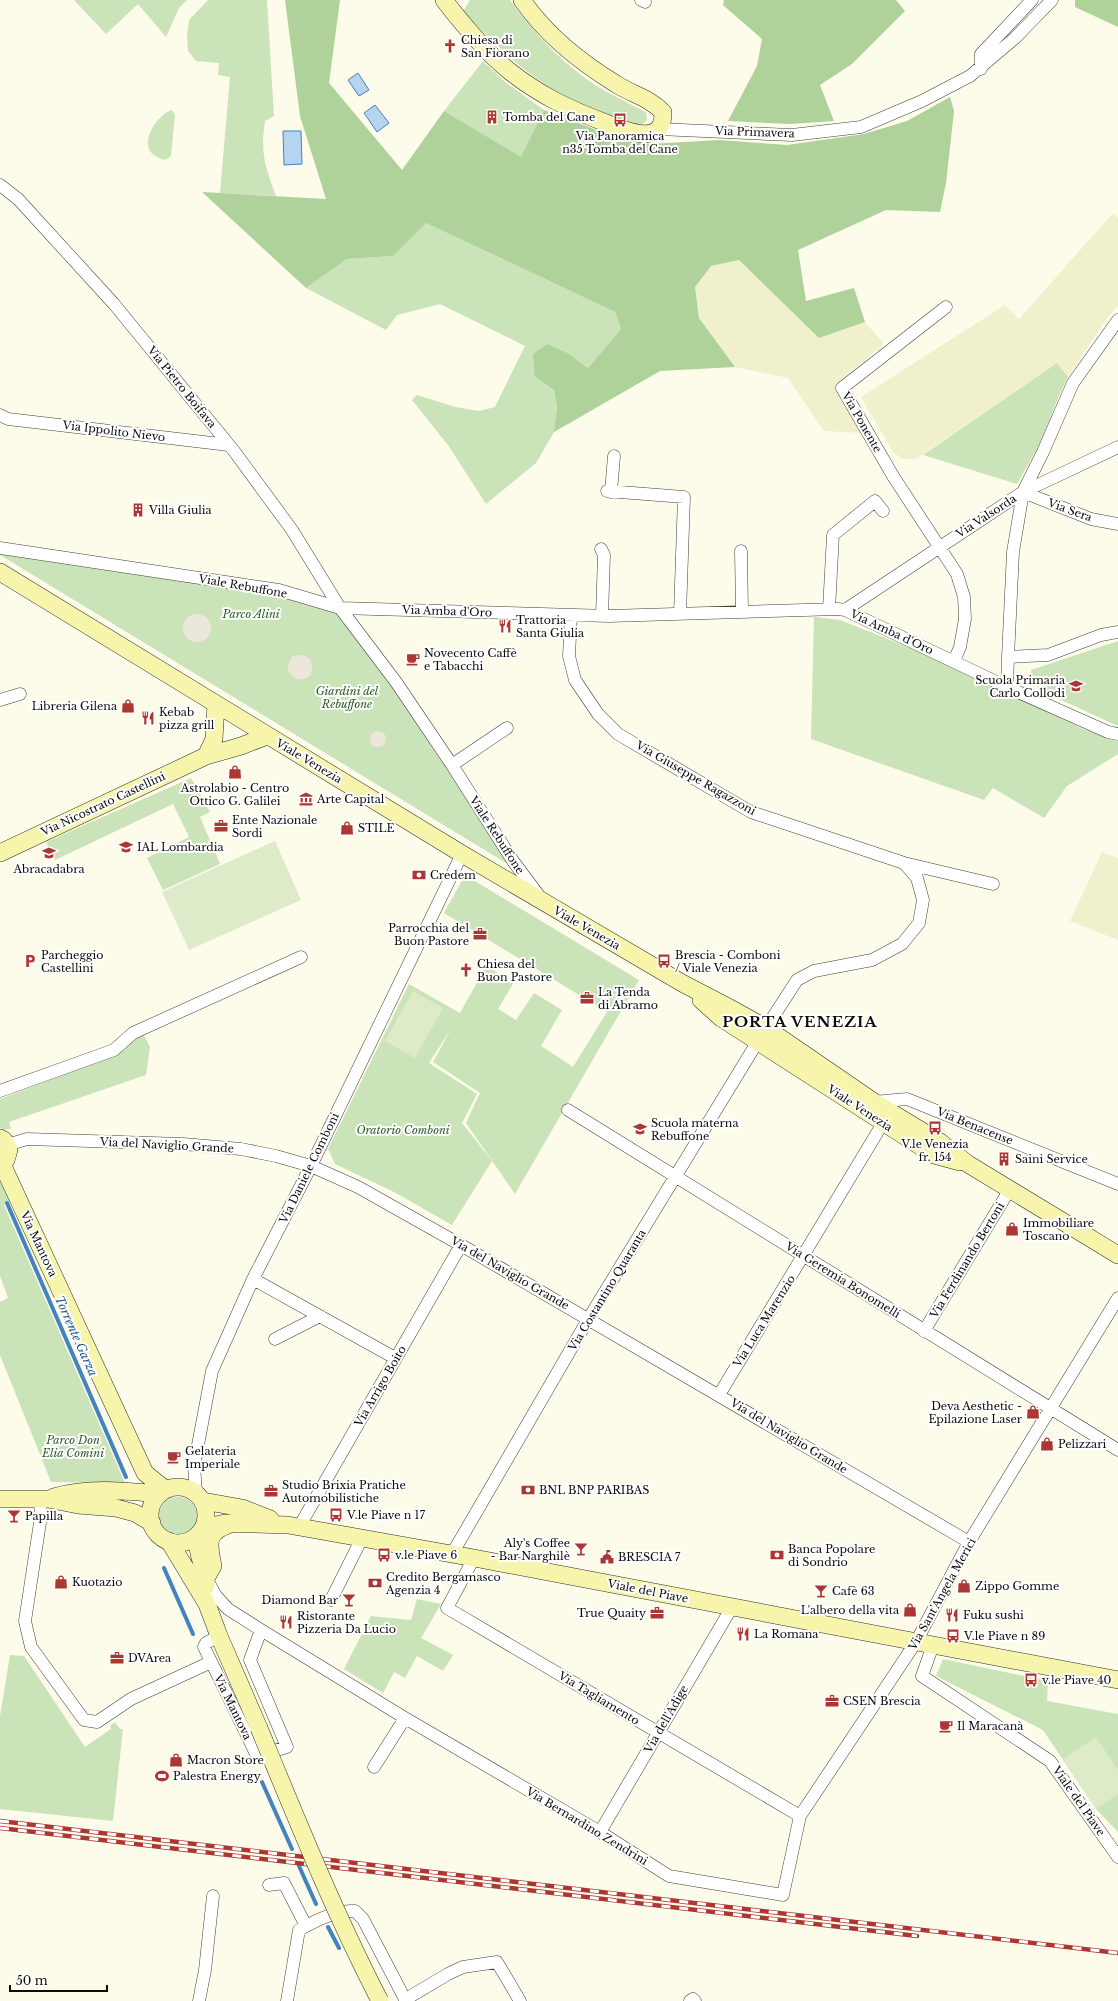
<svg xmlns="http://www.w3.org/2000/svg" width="1118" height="2001" font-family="'Libre Baskerville',serif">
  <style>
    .farmland { fill: #f0f0cd }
    .green { fill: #cbe3b8; fill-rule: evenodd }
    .forest { fill: #aed299 }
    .pitch { fill: #ddebc9 }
    .plaza { fill: #ebe8db }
    .water { fill: #b4d4ef; stroke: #4383bf }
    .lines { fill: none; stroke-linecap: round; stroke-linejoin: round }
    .stream { stroke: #4383bf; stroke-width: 4 }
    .street-casing { stroke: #3e3e3e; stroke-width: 13 }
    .secondary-casing { stroke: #2d2d2d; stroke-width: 18 }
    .street { stroke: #fff; stroke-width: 12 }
    .secondary { stroke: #f7f4ab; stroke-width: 17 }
    .rail-casing { stroke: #ac3632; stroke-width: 4.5 }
    .rail { stroke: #fff; stroke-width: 3; stroke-dasharray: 9; stroke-linecap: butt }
    .secondary-bridge-casing { stroke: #2d2d2d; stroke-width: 18; stroke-linecap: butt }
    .secondary-bridge { stroke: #f7f4ab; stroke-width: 17 }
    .labels { text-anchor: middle; stroke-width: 4; stroke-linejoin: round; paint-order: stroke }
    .poi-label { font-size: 11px; fill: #0b0b0b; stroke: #fff; text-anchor: start }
    .street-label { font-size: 11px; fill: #0b0b0b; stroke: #fff }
    .park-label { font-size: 11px; font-style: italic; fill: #295b22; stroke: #fff }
    .water-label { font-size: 12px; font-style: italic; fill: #22568f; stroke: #fff }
    .district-label { font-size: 15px; font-weight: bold; letter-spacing: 1px; fill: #0b0b0b; stroke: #fff }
  </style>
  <rect width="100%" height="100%" fill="#fdfbea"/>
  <path class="farmland" d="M1113 213 1118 218V306L1107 318 1068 377 1057 363 916 459H903L893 452 861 397 1005 305 1019 319Z
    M739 260 819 338 865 322 884 344 836 384 864 433 824 431 788 378 735 367 699 318 695 287 711 266Z
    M1102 852 1118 858V940L1070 921Z"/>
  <path class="green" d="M74 0H187L179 8 166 37 138 4 106 34Z
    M208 0H267L274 116 265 121C260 153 265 166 276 196L220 193 230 77 218 75 219 63 196 61 188 51 187 36 189 20Z
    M470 0H510C532 31 562 63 594 84 611 95 628 103 646 112L647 120 642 125H636C606 113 573 103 546 85 517 67 488 36 463 12Z
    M483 61 505 82 544 110 521 158 444 111Z
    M172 110 175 115 171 156 165 160C129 152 159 112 172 110Z
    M426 223 615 312 621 329 588 368 569 354 535 377 554 390 557 407 554 432 536 463 486 504 448 445 412 400 417 395 455 407 479 411 495 407 525 346 440 304 397 315 386 330 306 288 347 259 393 256Z
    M1057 363 1068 377 1058 398 1043 438 1017 484 923 455Z
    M0 550 271 593 337 613 380 667 509 861 506 863 0 555ZM293 656 311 674 305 678 298 679 288 670 289 663Z
    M814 617 840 620 928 655 1083 729 1118 741V754L1067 786 1044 818 993 788 984 800 811 739Z
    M1118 641V726L1046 693C1035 687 1032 683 1031 670Z
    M191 778 210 812 200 817 220 864 163 890 147 858 189 837 173 804 55 860 46 842Z
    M465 875 639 980 515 1194 466 1123 480 1093 433 1062 452 1027 429 1063 477 1094 462 1123 492 1161 452 1225 394 1192 335 1164 328 1149 409 984 460 1013 486 966 514 982 498 1009 516 1020 534 993 562 1010 541 1046 573 1067 607 1012 444 913Z
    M143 1033 150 1047 146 1075 9 1122 11 1129 2 1130 0 1127V1099L115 1055Z
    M0 1179 13 1200 4 1205 125 1483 51 1482 0 1355V1302L8 1298 0 1276Z
    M159 1516a19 19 0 1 1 38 0a19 19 0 1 1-38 0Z
    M417 1599 441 1604 421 1638 453 1655 443 1671 417 1656 405 1678 394 1672 383 1693 344 1669 371 1616 411 1620Z
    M10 1655 24 1656 85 1747 111 1729 110 1726 115 1722 120 1729H123L113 1821 0 1809V1716Z
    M943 1659 1048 1681 1047 1701 1118 1714V1832L1096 1809 1043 1730 936 1676Z"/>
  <path class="forest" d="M285 0H340L329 83 402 170 444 111 521 157 544 110 615 137 650 144 720 140 787 145 864 134 907 121 950 97 954 111 946 183 940 212 886 210 798 250 806 301 854 288 865 322 819 338 739 260 711 266 695 287 699 318 735 367 660 371 554 432 557 407 554 390 535 377 533 354 547 344 569 354 588 368 621 329 615 312 426 223 393 256 347 259 306 288 202 192 326 199 300 116Z
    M724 0H896L905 11 852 64 820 85 834 121 790 124 728 121 757 66 762 39 723 5Z
    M1075 0H1118V27L1075 7Z"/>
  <path class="pitch" d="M275 841 301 900 189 950 162 892Z
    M413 991 443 1008 415 1058 385 1041Z
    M1096 1737 1118 1770V1794L1096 1809 1063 1759Z"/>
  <path class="plaza" d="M183 628a14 14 0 1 1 28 0a14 14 0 1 1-28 0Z
    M288 667a12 12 0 1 1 24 0a12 12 0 1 1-24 0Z
    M370 739a8 8 0 1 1 16 0a8 8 0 1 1-16 0Z"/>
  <path class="water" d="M358 73 369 90 359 96 348 80Z
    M375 105 389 123 377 132 364 113Z
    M283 131H301L302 164 284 165Z"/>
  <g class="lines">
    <path class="stream" d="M7 1203 126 1477
      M164 1568 193 1634
      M262 1782 292 1849
      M299 1866 316 1904
      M328 1927 339 1948"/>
    <g class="street-casing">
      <path id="street" d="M641 0 645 2
        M981 69V54L1032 0
        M659 129 792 135 861 127 922 101 970 76 1015 38 1052 0
        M0 185 18 199 114 304 234 451 292 530 340 608 609 616 838 609 845 610 1007 687 1108 732 1118 734
        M946 307 842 388 893 476 957 574 964 597 965 619 960 647 954 661
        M0 415 8 419 229 445
        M607 491 684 497 680 614
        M611 492 614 456
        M1023 492 1091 519 1118 524
        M0 548 279 590 340 608 396 682 452 765 513 861 540 897
        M601 549 604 555 602 616
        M741 551 742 612
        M829 609 833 535 875 501 883 511
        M845 610 1023 492 1118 447
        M571 615 569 656 575 680 598 714 618 734 751 812 904 863 993 884
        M1008 657 1013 552 1023 492 1043 452 1073 383 1118 320
        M1007 687 1008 657 1048 655 1101 635 1118 632
        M0 700 20 694
        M452 765 507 728
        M0 1091 114 1050 133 1033 301 957
        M874 1102 907 1099 1118 1184
        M568 1110 1118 1450
        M7 1145 27 1139 183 1144 241 1149 276 1156 311 1166 358 1187 461 1245 969 1542
        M253 1279 395 1358
        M924 1331 1010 1189
        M275 1339 320 1316
        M719 1395 883 1123
        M196 1493 194 1466 212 1371 253 1279 311 1166 462 854
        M40 1499 41 1516 25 1621 31 1647 84 1720 97 1722 131 1699 211 1662
        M299 1527 461 1245
        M452 1554 589 1318 766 1028 797 980 814 971 872 960 902 944 919 923 923 900 917 878 904 863
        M474 1558 447 1608 800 1816
        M206 1578 216 1596 228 1609 261 1630 405 1718 600 1832 669 1876 783 1895 800 1816 916 1642 969 1542 1118 1298
        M331 1600 362 1538
        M219 1636 206 1643 204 1647 257 1756 287 1747 250 1660 261 1630
        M933 1645 922 1676 1050 1761 1118 1857
        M374 1767 405 1718
        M600 1832 732 1607
        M269 1885 284 1883 306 1926
        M406 1999 448 1974 463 1967 497 1962 520 2001
        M199 2001 205 1970 213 1896
        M287 2001 299 1930C316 1920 336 1910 355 1911L363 1919 406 2001
        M690 2001 693 1999 695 2001"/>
    </g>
    <g class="secondary-casing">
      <path id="secondary" d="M444 0C464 26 483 49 508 70 539 95 569 109 606 123 625 130 664 148 663 112 648 97 633 95 616 84 580 62 546 35 522 0
        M0 572 462 854 682 983 728 1007 766 1028 874 1102 940 1142 968 1164 1118 1255
        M206 756 214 739 216 704
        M0 853 206 756 241 746 267 736
        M701 1000 721 1018 934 1155 960 1162
        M0 1138 4 1140 9 1150 6 1160 0 1165
        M2 1164 145 1473 166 1490
        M150 1515a28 28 0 1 1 56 0a28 28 0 1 1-56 0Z
        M54 1497C88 1487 125 1491 160 1494
        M0 1499H48L78 1505 116 1508 135 1513 152 1523
        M203 1501 242 1508 270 1519
        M203 1528 225 1523 288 1525 474 1558 1118 1680
        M197 1536C196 1555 206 1568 206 1586
        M169 1541 207 1604 219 1636 259 1728
        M206 1578 213 1566C209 1545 205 1533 228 1525"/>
    </g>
    <use href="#street" class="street"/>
    <use href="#secondary" class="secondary"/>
    <g class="rail-casing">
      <path id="rail" d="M0 1821 1118 1953
        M0 1828 917 1936"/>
    </g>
    <use href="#rail" class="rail"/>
    <g class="secondary-bridge-casing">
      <path id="secondary-bridge" d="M259 1728C297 1820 334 1912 380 2001"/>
    </g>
    <use href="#secondary-bridge" class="secondary-bridge"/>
  </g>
  <defs>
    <g id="church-bare" transform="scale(1.08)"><path d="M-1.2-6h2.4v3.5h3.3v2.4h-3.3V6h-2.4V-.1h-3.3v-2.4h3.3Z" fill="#ac3632" stroke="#fff" stroke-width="2.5" paint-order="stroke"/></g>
    <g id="building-bare" transform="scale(1.08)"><path d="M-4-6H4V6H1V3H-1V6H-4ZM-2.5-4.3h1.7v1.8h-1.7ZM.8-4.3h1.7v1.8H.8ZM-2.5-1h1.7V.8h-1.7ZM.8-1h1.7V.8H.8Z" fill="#ac3632" stroke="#fff" stroke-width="2.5" paint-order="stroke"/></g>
    <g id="bus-bare" transform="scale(1.08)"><path d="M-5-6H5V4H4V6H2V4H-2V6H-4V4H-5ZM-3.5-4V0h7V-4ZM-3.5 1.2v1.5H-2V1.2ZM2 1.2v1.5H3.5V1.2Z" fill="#ac3632" stroke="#fff" stroke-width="2.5" paint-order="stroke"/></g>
    <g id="restaurant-bare" transform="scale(1.08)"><path d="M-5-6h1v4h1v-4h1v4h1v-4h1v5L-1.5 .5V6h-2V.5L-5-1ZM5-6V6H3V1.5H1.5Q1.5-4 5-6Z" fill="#ac3632" stroke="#fff" stroke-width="2.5" paint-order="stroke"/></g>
    <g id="cafe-bare" transform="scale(1.08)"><path d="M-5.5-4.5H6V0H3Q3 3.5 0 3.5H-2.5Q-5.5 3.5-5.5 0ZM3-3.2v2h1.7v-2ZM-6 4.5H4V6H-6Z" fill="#ac3632" stroke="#fff" stroke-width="2.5" paint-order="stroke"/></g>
    <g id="school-bare" transform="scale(1.08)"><path d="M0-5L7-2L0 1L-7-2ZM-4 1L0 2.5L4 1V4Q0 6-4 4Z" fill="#ac3632" stroke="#fff" stroke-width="2.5" paint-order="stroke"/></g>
    <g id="shop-bare" transform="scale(1.08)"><path d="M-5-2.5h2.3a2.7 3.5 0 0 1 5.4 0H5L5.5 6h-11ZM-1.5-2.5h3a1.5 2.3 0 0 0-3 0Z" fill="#ac3632" stroke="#fff" stroke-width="2.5" paint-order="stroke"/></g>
    <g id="museum-bare" transform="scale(1.08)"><path d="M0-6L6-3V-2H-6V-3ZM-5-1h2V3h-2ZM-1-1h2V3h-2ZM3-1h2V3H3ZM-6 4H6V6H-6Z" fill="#ac3632" stroke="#fff" stroke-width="2.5" paint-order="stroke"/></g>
    <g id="office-bare" transform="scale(1.08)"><path d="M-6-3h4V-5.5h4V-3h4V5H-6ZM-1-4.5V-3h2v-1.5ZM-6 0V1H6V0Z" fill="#ac3632" stroke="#fff" stroke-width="2.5" paint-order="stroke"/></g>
    <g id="bank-bare" transform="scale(1.08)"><path d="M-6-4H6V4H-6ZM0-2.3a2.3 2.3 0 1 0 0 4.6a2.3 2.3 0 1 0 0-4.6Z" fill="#ac3632" stroke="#fff" stroke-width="2.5" paint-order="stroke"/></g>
    <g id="parking-bare" transform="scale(1.08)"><path d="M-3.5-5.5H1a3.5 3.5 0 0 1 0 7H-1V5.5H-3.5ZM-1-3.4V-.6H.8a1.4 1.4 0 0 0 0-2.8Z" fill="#ac3632" stroke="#fff" stroke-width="2.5" paint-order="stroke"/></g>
    <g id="bar-bare" transform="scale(1.08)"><path d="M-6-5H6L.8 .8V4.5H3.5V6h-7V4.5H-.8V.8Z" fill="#ac3632" stroke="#fff" stroke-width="2.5" paint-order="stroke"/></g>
    <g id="civic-bare" transform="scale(1.08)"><path d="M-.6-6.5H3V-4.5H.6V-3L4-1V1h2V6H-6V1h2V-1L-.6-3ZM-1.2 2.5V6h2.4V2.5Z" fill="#ac3632" stroke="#fff" stroke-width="2.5" paint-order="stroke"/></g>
    <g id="stadium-bare" transform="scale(1.08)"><path d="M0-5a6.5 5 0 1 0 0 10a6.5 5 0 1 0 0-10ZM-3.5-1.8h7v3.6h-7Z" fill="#ac3632" stroke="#fff" stroke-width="2.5" paint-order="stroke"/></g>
  </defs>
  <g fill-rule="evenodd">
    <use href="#church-bare" x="450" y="46"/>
    <use href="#building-bare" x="492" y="117"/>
    <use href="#bus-bare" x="620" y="120"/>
    <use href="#building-bare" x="138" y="510"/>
    <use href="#restaurant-bare" x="505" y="626"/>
    <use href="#cafe-bare" x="413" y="659"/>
    <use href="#school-bare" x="1076" y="686"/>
    <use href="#shop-bare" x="128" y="706"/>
    <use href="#restaurant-bare" x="148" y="718"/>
    <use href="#shop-bare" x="235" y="772"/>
    <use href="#museum-bare" x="306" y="799"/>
    <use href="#office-bare" x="221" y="826"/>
    <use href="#shop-bare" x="347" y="828"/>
    <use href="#school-bare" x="126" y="847"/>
    <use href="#school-bare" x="49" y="853"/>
    <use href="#bank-bare" x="419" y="875"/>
    <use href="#office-bare" x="480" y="934"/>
    <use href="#parking-bare" x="30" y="961"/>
    <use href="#bus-bare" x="664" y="961"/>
    <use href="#church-bare" x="466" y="970"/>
    <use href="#office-bare" x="587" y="998"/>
    <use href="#bus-bare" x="935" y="1128"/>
    <use href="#school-bare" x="640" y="1129"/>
    <use href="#building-bare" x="1004" y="1159"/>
    <use href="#shop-bare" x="1012" y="1229"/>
    <use href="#shop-bare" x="1033" y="1412"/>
    <use href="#shop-bare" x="1047" y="1444"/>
    <use href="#cafe-bare" x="174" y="1457"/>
    <use href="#bank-bare" x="528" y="1490"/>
    <use href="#office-bare" x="271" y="1491"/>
    <use href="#bus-bare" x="336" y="1515"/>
    <use href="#bar-bare" x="14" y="1516"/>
    <use href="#bar-bare" x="581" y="1549"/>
    <use href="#bus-bare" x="384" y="1555"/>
    <use href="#bank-bare" x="777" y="1555"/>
    <use href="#civic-bare" x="607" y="1557"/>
    <use href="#shop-bare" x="61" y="1582"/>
    <use href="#bank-bare" x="375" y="1583"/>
    <use href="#shop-bare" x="964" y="1586"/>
    <use href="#bar-bare" x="821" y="1591"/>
    <use href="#bar-bare" x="349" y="1600"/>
    <use href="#shop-bare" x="910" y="1610"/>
    <use href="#office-bare" x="657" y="1613"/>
    <use href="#restaurant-bare" x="952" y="1615"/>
    <use href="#restaurant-bare" x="286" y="1622"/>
    <use href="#restaurant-bare" x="743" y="1634"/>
    <use href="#bus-bare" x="953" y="1636"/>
    <use href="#office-bare" x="117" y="1658"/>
    <use href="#bus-bare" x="1031" y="1680"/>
    <use href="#office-bare" x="832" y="1701"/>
    <use href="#cafe-bare" x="946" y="1726"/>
    <use href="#shop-bare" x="176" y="1760"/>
    <use href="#stadium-bare" x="162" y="1776"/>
  </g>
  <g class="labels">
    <g class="poi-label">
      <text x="461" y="44">Chiesa di<tspan x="461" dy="13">San Fiorano</tspan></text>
      <text x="503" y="121">Tomba del Cane</text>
      <text x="620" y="140" text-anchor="middle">Via Panoramica<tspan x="620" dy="13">n35 Tomba del Cane</tspan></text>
      <text x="149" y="514">Villa Giulia</text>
      <text x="516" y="624">Trattoria<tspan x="516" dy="13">Santa Giulia</tspan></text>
      <text x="424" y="657">Novecento Caffè<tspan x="424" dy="13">e Tabacchi</tspan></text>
      <text x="1065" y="684" text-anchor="end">Scuola Primaria<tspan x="1065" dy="13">Carlo Collodi</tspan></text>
      <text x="117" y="710" text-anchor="end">Libreria Gilena</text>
      <text x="159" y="716">Kebab<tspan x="159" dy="13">pizza grill</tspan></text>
      <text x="235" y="792" text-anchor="middle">Astrolabio - Centro<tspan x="235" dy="13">Ottico G. Galilei</tspan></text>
      <text x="317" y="803">Arte Capital</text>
      <text x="232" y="824">Ente Nazionale<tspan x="232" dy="13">Sordi</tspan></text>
      <text x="358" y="832">STILE</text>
      <text x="137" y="851">IAL Lombardia</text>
      <text x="49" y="873" text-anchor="middle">Abracadabra</text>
      <text x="430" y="879">Credem</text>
      <text x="469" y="932" text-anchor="end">Parrocchia del<tspan x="469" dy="13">Buon Pastore</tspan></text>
      <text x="41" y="959">Parcheggio<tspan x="41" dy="13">Castellini</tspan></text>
      <text x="675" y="959">Brescia - Comboni<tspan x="675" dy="13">/ Viale Venezia</tspan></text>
      <text x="477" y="968">Chiesa del<tspan x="477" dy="13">Buon Pastore</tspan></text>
      <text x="598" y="996">La Tenda<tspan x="598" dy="13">di Abramo</tspan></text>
      <text x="651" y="1127">Scuola materna<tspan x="651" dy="13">Rebuffone</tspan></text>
      <text x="935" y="1148" text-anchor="middle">V.le Venezia<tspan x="935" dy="13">fr. 154</tspan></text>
      <text x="1015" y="1163">Saini Service</text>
      <text x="1023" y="1227">Immobiliare<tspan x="1023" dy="13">Toscano</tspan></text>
      <text x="1022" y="1410" text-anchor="end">Deva Aesthetic -<tspan x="1022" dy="13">Epilazione Laser</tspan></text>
      <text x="1058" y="1448">Pelizzari</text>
      <text x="185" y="1455">Gelateria<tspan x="185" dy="13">Imperiale</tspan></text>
      <text x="282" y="1489">Studio Brixia Pratiche<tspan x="282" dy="13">Automobilistiche</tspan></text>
      <text x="539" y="1494">BNL BNP PARIBAS</text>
      <text x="347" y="1519">V.le Piave n 17</text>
      <text x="25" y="1520">Papilla</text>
      <text x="570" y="1547" text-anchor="end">Aly's Coffee<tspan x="570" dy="13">- Bar Narghilè</tspan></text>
      <text x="788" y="1553">Banca Popolare<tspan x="788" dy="13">di Sondrio</tspan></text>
      <text x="395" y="1559">v.le Piave 6</text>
      <text x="618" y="1561">BRESCIA 7</text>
      <text x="386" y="1581">Credito Bergamasco<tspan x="386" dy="13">Agenzia 4</tspan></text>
      <text x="72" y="1586">Kuotazio</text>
      <text x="975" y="1590">Zippo Gomme</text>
      <text x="832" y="1595">Cafè 63</text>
      <text x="338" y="1604" text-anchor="end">Diamond Bar</text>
      <text x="899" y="1614" text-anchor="end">L'albero della vita</text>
      <text x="646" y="1617" text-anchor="end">True Quaity</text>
      <text x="963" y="1619">Fuku sushi</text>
      <text x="297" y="1620">Ristorante<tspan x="297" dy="13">Pizzeria Da Lucio</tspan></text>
      <text x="754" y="1638">La Romana</text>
      <text x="964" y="1640">V.le Piave n 89</text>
      <text x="128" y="1662">DVArea</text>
      <text x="1042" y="1684">v.le Piave 40</text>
      <text x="843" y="1705">CSEN Brescia</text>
      <text x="957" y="1730">Il Maracanà</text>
      <text x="187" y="1764">Macron Store</text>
      <text x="173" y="1780">Palestra Energy</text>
    </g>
    <g class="street-label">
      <text transform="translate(755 132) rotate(2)" y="4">Via Primavera</text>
      <text transform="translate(182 387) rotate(51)" y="4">Via Pietro Boifava</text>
      <text transform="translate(862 422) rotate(60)" y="4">Via Ponente</text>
      <text transform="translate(114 431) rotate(7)" y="4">Via Ippolito Nievo</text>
      <text transform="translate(1070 510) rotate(20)" y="4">Via Sera</text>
      <text transform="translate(986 516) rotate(-33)" y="4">Via Valsorda</text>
      <text transform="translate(243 586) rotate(10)" y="4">Viale Rebuffone</text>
      <text transform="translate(447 611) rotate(2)" y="4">Via Amba d'Oro</text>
      <text transform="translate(892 632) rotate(25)" y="4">Via Amba d'Oro</text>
      <text transform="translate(309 761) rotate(31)" y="4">Viale Venezia</text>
      <text transform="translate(696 778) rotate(30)" y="4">Via Giuseppe Ragazzoni</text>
      <text transform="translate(103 804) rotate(-25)" y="4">Via Nicostrato Castellini</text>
      <text transform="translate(497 835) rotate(57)" y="4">Viale Rebuffone</text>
      <text transform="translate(587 928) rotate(30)" y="4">Viale Venezia</text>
      <text transform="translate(860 1108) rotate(33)" y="4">Viale Venezia</text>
      <text transform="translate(975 1126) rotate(22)" y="4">Via Benacense</text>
      <text transform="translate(167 1145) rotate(3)" y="4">Via del Naviglio Grande</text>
      <text transform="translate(309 1168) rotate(-64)" y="4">Via Daniele Comboni</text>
      <text transform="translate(39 1244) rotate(65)" y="4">Via Mantova</text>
      <text transform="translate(967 1260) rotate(-59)" y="4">Via Ferdinando Bertoni</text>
      <text transform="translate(510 1273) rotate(30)" y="4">Via del Naviglio Grande</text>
      <text transform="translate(843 1280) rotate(32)" y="4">Via Geremia Bonomelli</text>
      <text transform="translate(607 1290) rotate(-59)" y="4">Via Costantino Quaranta</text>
      <text transform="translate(764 1321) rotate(-58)" y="4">Via Luca Marenzio</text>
      <text transform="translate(380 1386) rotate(-60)" y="4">Via Arrigo Boito</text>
      <text transform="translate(789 1436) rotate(31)" y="4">Via del Naviglio Grande</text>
      <text transform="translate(648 1591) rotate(11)" y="4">Viale del Piave</text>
      <text transform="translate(942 1594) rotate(-61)" y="4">Via Sant'Angela Merici</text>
      <text transform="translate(599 1698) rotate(31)" y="4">Via Tagliamento</text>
      <text transform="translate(233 1707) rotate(64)" y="4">Via Mantova</text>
      <text transform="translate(666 1719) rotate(-60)" y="4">Via dell'Adige</text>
      <text transform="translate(1079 1801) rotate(55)" y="4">Viale del Piave</text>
      <text transform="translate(587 1826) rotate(31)" y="4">Via Bernardino Zendrini</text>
    </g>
    <g class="park-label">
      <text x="251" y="618">Parco Alini</text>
      <text x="347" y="695">Giardini del<tspan x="347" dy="13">Rebuffone</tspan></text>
      <text x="403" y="1134">Oratorio Comboni</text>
      <text x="73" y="1444">Parco Don<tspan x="73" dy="13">Elia Comini</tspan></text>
    </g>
    <g class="water-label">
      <text transform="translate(76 1336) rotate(66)" y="4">Torrente Garza</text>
    </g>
    <g class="district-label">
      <text x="800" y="1027">PORTA VENEZIA</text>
    </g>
  </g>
  <path d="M10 1985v6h97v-6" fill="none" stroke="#0b0b0b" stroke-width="2"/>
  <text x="16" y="1985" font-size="12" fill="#0b0b0b" stroke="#ffffff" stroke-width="3" paint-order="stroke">50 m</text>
</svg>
